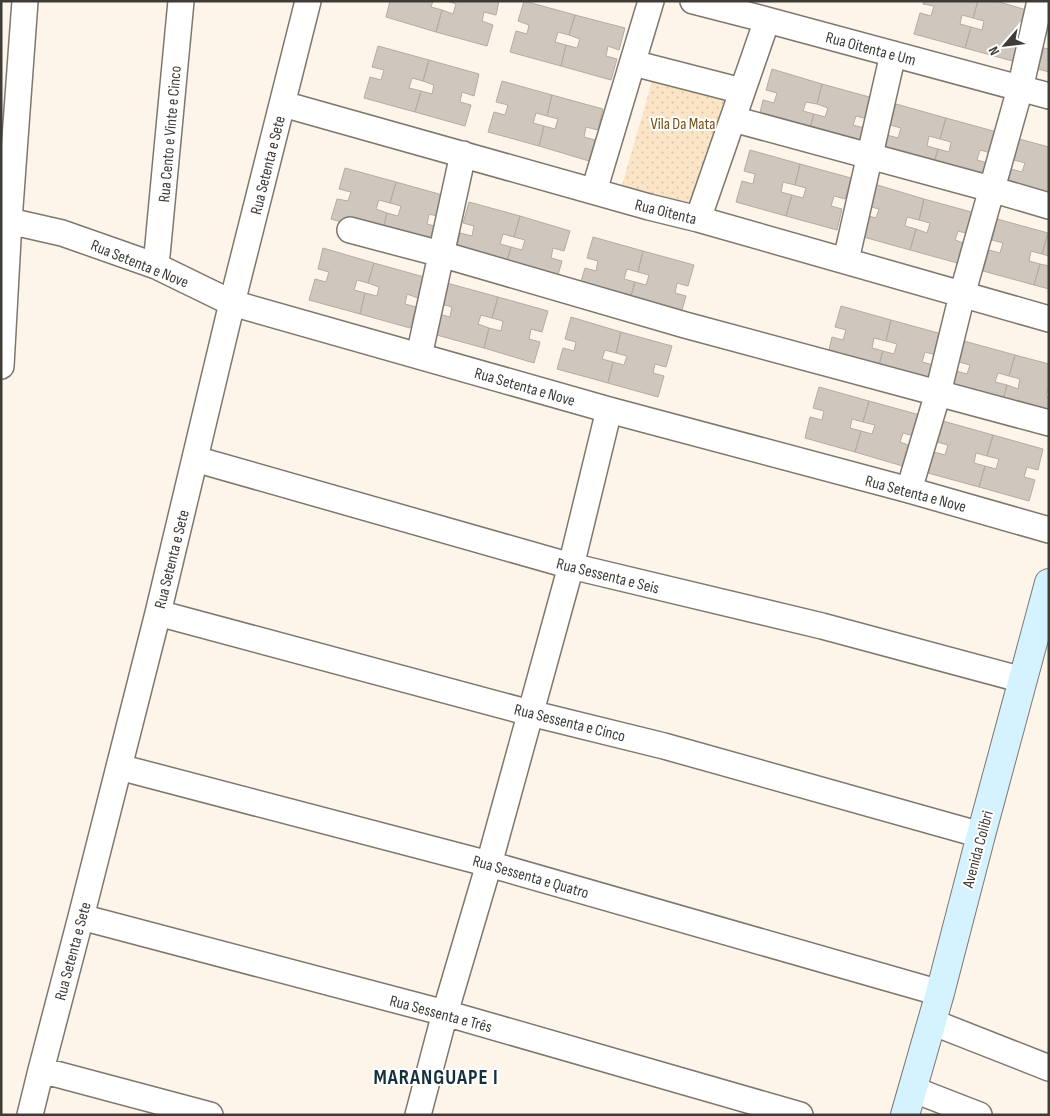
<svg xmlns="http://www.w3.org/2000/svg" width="1050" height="1116" font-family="'Sofia Sans Condensed',sans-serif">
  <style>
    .green { fill: url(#green-dots) }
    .building { fill: #cfc7bd; stroke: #b3aca1 }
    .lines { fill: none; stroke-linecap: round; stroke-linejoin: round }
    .street-casing { stroke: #7e776e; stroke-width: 28 }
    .secondary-casing { stroke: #7e776e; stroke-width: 30 }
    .street { stroke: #fff; stroke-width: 25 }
    .secondary { stroke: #d4f2ff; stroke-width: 28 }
    .labels { text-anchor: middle; stroke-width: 4; stroke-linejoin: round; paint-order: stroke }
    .street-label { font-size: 16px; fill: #3f3c38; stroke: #fff }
    .park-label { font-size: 16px; fill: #734f12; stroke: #fff }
    .district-label { font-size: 21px; font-weight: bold; letter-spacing: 1px; fill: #14303c; stroke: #fff }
  </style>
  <defs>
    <pattern id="green-dots" width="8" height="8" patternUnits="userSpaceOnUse" patternTransform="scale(1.25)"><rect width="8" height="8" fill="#fce5c7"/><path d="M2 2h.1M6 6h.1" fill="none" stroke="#d9c5ac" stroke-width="1.8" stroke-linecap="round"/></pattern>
  </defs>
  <rect width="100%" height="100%" fill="#fdf5ea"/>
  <path class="green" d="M655 71 738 93 695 215 620 192Z"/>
  <path class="building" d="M390 1H433L431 7 442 10 436 32 386 17Z
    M447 1H499L496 15 484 12 482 21 493 25 487 46 436 32 442 10 453 14 456 4Z
    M524 1 575 15 569 35 558 32 555 42 566 45 561 66 510 52 516 31 527 34 529 25 518 21Z
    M924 1H978L973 18 962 15 960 24 971 27 965 48 914 34 920 13 931 16 934 6 923 4Z
    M978 1H996L1030 11 1024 32 1013 29 1010 38 1021 41 1016 62 965 48 971 27 982 30 984 21 973 18Z
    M575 15 625 28 619 50 608 46 606 56 617 59 611 80 561 66 566 45 577 48 580 39 569 35Z
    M378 46 429 60 423 81 412 78 409 88 421 91 415 112 364 98 370 77 381 80 384 70 372 67Z
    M1044 48 1049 49V72L1038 69Z
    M429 60 479 74 474 96 462 92 460 102 471 105 465 126 415 112 421 91 432 94 434 85 423 81Z
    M772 69 822 84 817 104 806 102 803 111 814 114 808 135 758 121 763 100 774 103 777 93 766 90Z
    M502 81 552 95 547 116 536 113 533 123 544 126 539 146 488 132 494 112 505 115 508 105 496 102Z
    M822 84 873 98 867 119 856 116 853 125 864 128 859 149 808 135 814 114 825 117 828 108 817 104Z
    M552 95 603 109 598 130 586 127 584 137 595 140 589 161 539 146 544 126 555 129 558 119 547 116Z
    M896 104 946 118 940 139 929 136 927 146 938 149 932 170 881 156 887 135 898 138 901 128 890 125Z
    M946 118 997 132 991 153 980 150 977 160 988 163 983 184 932 170 938 149 949 152 951 142 940 139Z
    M1019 139 1049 147V202L1005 190 1011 169 1022 172 1025 163 1014 160Z
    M750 150 800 164 795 185 783 182 781 192 792 195 786 216 736 202 742 181 753 184 755 174 744 171Z
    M800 164 851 178 845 199 834 196 831 206 842 209 837 230 786 216 792 195 803 198 806 188 795 185Z
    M345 168 396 182 390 203 379 200 376 209 387 213 382 234 331 219 337 199 348 201 351 192 339 189Z
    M396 182 446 196 441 217 429 214 427 224 438 227 432 248 382 234 387 213 398 216 401 206 390 203Z
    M874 184 924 199 919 220 907 217 905 226 916 229 910 250 860 236 865 215 876 218 879 209 868 206Z
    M924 199 975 213 969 234 958 231 955 240 966 244 961 264 910 250 916 229 927 233 930 223 919 220Z
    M469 202 520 216 514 237 503 234 500 244 511 247 505 268 455 254 460 233 472 236 474 226 463 223Z
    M520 216 570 231 564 251 553 248 551 258 562 261 556 282 505 268 511 247 522 250 525 240 514 237Z
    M997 219 1048 233 1042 254 1031 251 1029 261 1040 264 1034 285 983 271 989 250 1000 253 1003 243 992 240Z
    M1048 233 1049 234V256L1042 254Z
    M593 237 643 251 638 272 627 269 624 279 635 282 629 303 579 288 585 268 596 271 598 261 587 258Z
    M323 248 374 263 368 283 357 280 354 290 365 293 360 314 309 300 315 279 326 282 329 272 318 269Z
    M643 251 694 265 688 286 677 283 675 293 686 296 680 317 629 303 635 282 646 285 649 275 638 272Z
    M374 263 424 277 418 298 407 294 405 304 416 307 410 328 360 314 365 293 377 296 379 287 368 283Z
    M1040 264 1049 266V289L1034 285Z
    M447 283 498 297 492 318 481 315 478 324 489 328 484 348 433 334 439 314 450 317 452 307 441 304Z
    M498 297 548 311 542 332 531 329 529 339 540 342 534 363 484 348 489 328 501 331 503 321 492 318Z
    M841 306 891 320 886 341 874 338 872 348 883 351 877 372 827 358 832 337 843 340 846 330 835 327Z
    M571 317 621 332 616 353 605 350 602 359 613 362 608 383 557 369 563 348 574 351 576 342 565 339Z
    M891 320 942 334 936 355 925 352 922 362 933 365 928 386 877 372 883 351 894 354 897 344 886 341Z
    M621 332 672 346 666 367 655 364 653 373 664 376 658 397 608 383 613 362 624 365 627 356 616 353Z
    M964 341 1015 355 1009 376 998 373 995 382 1007 385 1001 407 950 392 956 371 967 374 970 365 959 362Z
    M1015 355 1049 364V387L1046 396 1049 397V420L1001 407 1007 385 1018 389 1020 379 1009 376Z
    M819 387 869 401 863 422 852 419 850 428 861 431 855 452 805 438 810 417 822 420 824 411 813 408Z
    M869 401 920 415 914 436 903 433 900 442 911 446 906 467 855 452 861 431 872 434 875 425 863 422Z
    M943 421 993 435 987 456 976 453 974 463 985 466 979 487 928 473 934 452 945 455 948 445 937 442Z
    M993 435 1043 449 1038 470 1027 467 1024 477 1035 480 1029 501 979 487 985 466 996 469 999 459 987 456Z"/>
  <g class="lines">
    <g class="street-casing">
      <path id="street" d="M693 1 767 20 1049 96
        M633 63 742 91
        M283 104 649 207 698 219 1049 319
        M733 119 991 189 1049 206
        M594 191 651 1
        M698 219 767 20
        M1 221H9L62 233 156 266 232 303 609 410 909 490 1049 530
        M350 230 441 254 685 325 1049 423
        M846 260 893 54
        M156 266 181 1
        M419 356 463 154
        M1 366 9 221 25 1
        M195 459 571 566 822 626 1023 680
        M909 490 938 393 962 295 1020 89 1040 1
        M158 613 530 713 664 746 981 835
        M119 767 489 864 940 993
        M81 917 445 1013 800 1115
        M932 1022 1049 1068
        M41 1070 210 1115
        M912 1089 979 1115
        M30 1115 41 1070 81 917 158 613 232 303 308 1
        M418 1115 445 1013 489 864 571 566 609 410"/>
    </g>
    <g class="secondary-casing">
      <path id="secondary" d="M905 1115 940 993 981 835 1049 583"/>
    </g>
    <use href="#street" class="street"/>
    <use href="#secondary" class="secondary"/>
  </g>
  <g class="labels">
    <g class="street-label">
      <text transform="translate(871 48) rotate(15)" y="6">Rua Oitenta e Um</text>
      <text transform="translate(169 134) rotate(-85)" y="6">Rua Cento e Vinte e Cinco</text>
      <text transform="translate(267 165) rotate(-76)" y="6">Rua Setenta e Sete</text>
      <text transform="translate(666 211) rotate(14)" y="6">Rua Oitenta</text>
      <text transform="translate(140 263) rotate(22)" y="6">Rua Setenta e Nove</text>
      <text transform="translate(525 386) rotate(16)" y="6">Rua Setenta e Nove</text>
      <text transform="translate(916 493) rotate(15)" y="6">Rua Setenta e Nove</text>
      <text transform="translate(171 559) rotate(-76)" y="6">Rua Setenta e Sete</text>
      <text transform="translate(608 575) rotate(14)" y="6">Rua Sessenta e Seis</text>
      <text transform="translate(570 722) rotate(14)" y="6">Rua Sessenta e Cinco</text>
      <text transform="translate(977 849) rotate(-75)" y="6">Avenida Colibri</text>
      <text transform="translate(531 876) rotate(16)" y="6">Rua Sessenta e Quatro</text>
      <text transform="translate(72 951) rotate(-75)" y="6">Rua Setenta e Sete</text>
      <text transform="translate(441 1013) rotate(15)" y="6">Rua Sessenta e Três</text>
    </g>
    <g class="park-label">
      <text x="683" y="129">Vila Da Mata</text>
    </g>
    <g class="district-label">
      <text x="436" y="1084">MARANGUAPE I</text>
    </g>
  </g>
  <rect width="1050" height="1116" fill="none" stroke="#3f3c38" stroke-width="5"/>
  <g transform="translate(1005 45) rotate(242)" stroke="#ffffff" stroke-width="4" paint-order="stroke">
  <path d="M0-4L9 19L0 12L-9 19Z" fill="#3f3c38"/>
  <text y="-8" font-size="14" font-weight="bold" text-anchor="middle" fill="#3f3c38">N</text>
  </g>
</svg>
